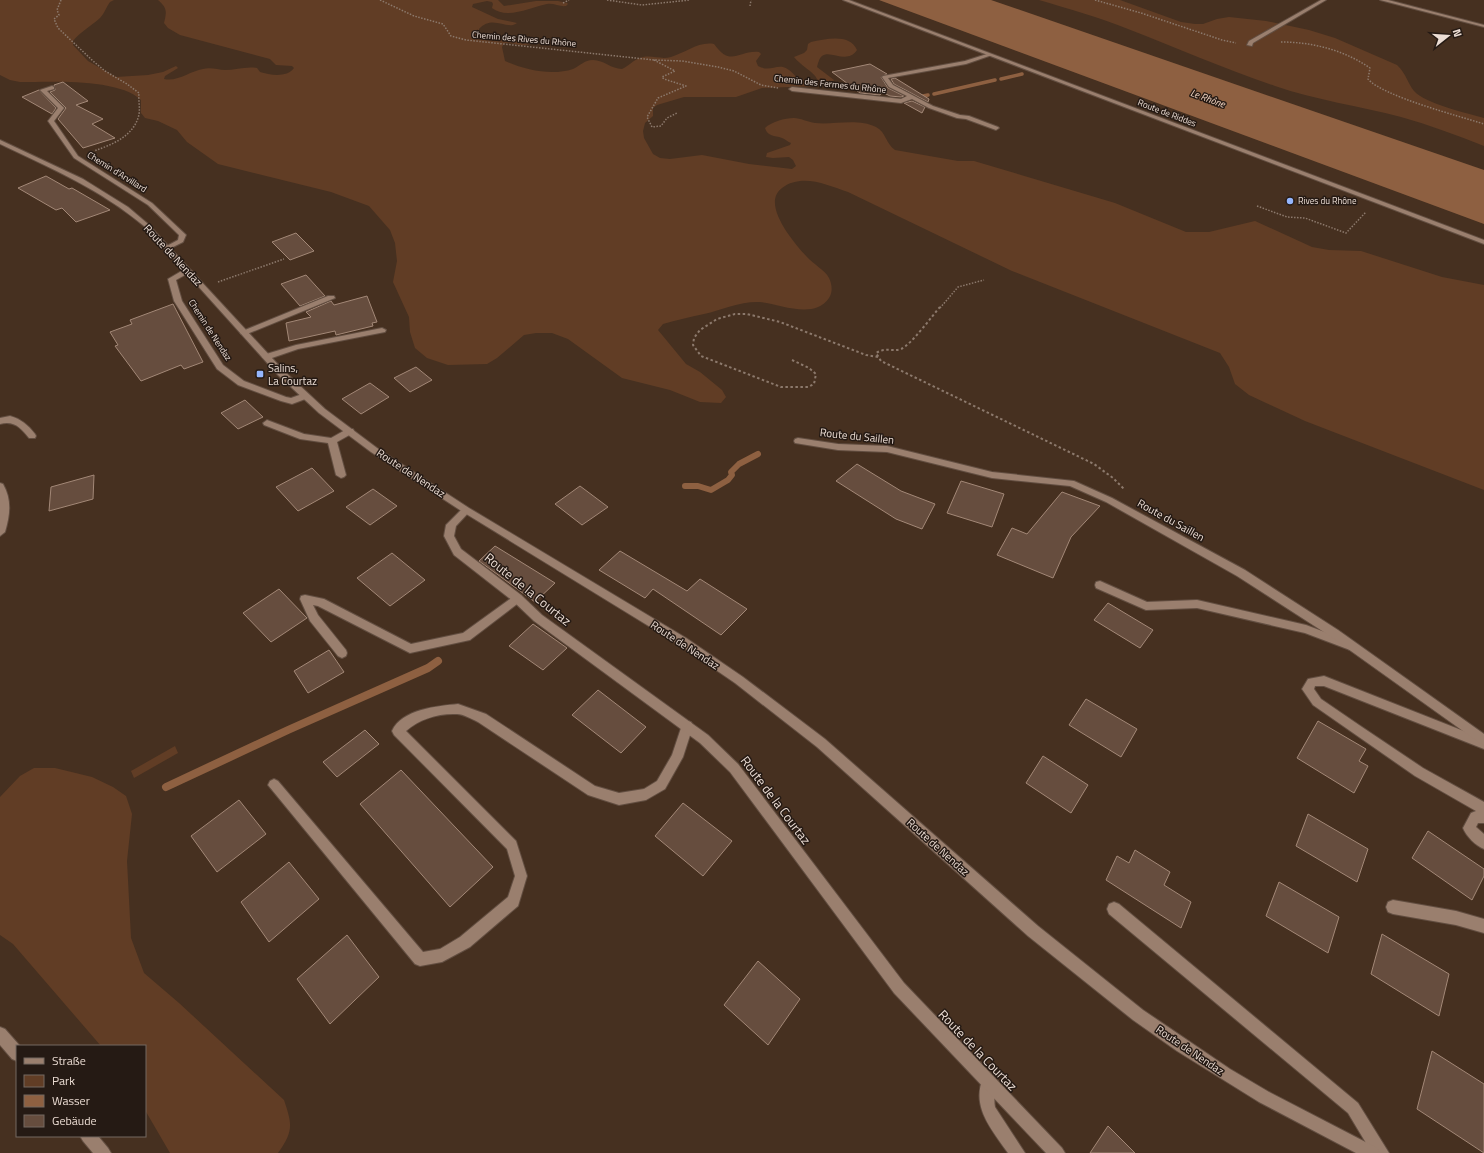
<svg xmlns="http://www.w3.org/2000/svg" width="1484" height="1153" font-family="'Titillium Web',sans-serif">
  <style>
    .green { fill: #613d25 }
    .water { fill: #8e6041 }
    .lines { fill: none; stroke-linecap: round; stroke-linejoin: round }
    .stream-far2 { stroke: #8e6041; stroke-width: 3.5 }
    .stream-far1 { stroke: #8e6041; stroke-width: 6 }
    .stream { stroke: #8e6041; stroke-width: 8 }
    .building { fill: #664d3e; stroke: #a38877 }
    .lane-casing { stroke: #624e41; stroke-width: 2 }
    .street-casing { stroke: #624e41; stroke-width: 2 }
    .secondary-casing { stroke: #624e41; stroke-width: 2 }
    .path-far1 { stroke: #8c796c; stroke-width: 1.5; stroke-dasharray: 1.5 1.5; stroke-linecap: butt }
    .path { stroke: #8c796c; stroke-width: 2; stroke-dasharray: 2.5 2.5; stroke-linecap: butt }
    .lane { fill: #9a7f6e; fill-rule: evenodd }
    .street { fill: #9a7f6e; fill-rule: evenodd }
    .secondary { fill: #9a7f6e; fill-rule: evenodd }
    .poi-dot { fill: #95b6fd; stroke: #251a14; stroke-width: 1.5 }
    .labels { text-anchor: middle; stroke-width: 3; stroke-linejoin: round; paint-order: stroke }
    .far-street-label { font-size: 9px; fill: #ecddd4; stroke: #251a14 }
    .far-poi-label { font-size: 9px; fill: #ecddd4; stroke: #251a14; text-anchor: start }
    .far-water-label { font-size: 10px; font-style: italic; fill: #f4d6c4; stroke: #251a14 }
    .street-label { font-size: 11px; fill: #ecddd4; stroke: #251a14 }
    .poi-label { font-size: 11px; fill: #ecddd4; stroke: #251a14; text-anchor: start }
    .near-street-label { font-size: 13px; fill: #ecddd4; stroke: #251a14 }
  </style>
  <rect width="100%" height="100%" fill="#463020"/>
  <path class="green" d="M0 0H114L110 2C106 7 105 13 100 18 91 26 80 32 73 41V45L88 61 116 77 148 75 163 72 176 66 178 68 165 76 164 79C178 82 190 71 203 69 211 67 218 70 225 70 236 70 246 66 257 68L260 72C270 75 287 78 294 68L292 66 276 65 270 59 180 35 168 28 164 23C167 11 167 8 158 0H498L504 6 536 1H558L567 3 568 4 566 6C560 7 554 3 547 4 531 7 507 20 492 8L493 4 492 2 487 1 473 4 472 7 498 19 517 23C507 31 493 14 479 29V34C497 40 513 36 531 39L533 42C524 49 515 42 504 43L502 47 505 61C525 70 552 76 573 69 580 66 584 60 593 60 604 60 611 69 622 69 629 66 633 60 640 58 650 54 660 60 671 57 685 53 699 41 714 44 731 68 738 50 759 52L761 54 756 61 758 66C775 75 779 55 798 79L815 80 817 79C814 72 800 65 794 57L804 53 807 50 808 44 811 42C826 39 850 33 857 50 847 65 830 49 822 56 819 58 818 64 817 67L834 80 831 84 818 86 762 88 736 97H684L657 105 653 108V116L645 123 643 131 644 138 653 154 660 158 670 159 702 155 749 164 792 169 796 166 793 160 789 157 773 158 766 157 767 153 790 145 791 143C788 142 785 139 782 138 774 135 768 137 765 128 771 122 785 118 794 118 800 118 808 122 815 123 834 125 858 118 876 127 886 132 886 144 895 150L958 161H974L1115 203 1186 232H1209L1255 221 1312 247 1329 250 1361 251 1442 277 1484 285V490L1305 421 1249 395 1235 384 1229 367 1220 353 1012 271 848 192C827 185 802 173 782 188 760 204 795 244 807 257 813 264 825 270 829 278 832 284 833 292 829 298 814 320 780 304 760 302 741 301 722 310 704 314 690 317 676 320 663 324L658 330 686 364 700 372 722 390 726 397 721 403 700 402 670 390 622 378 568 339 552 333H536L524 335 497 358 487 364 448 365 427 358 415 348 410 332 409 317 393 282 397 261 395 243 390 230 369 206 331 192 218 164 187 142 177 130 158 121 145 118 141 113V100C118 78 52 82 20 82L10 80 0 75Z
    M1039 0H1120L1181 22 1195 24H1203L1217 19 1229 17 1266 21 1309 30 1335 38 1397 65C1407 75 1407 82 1414 91 1426 104 1467 113 1484 118V146C1457 135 1429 125 1401 117 1359 106 1316 100 1275 86 1225 69 1177 48 1128 29 1099 17 1069 9 1039 0Z
    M175 746 178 753 134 778 131 771Z
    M34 768H55L92 777 113 787 126 796 132 814 127 861 131 938 144 973 179 1003 284 1100C292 1124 294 1131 278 1153H170L145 1110V1046H101L13 944 0 935V797L20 776Z"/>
  <path class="water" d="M879 0H991L1484 170V224Z"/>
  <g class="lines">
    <path class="stream-far2" d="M1001 79 1022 74
      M934 94 995 80
      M918 97 928 95"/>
    <path class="stream-far1" d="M685 486H698L711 490 728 480 732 475 731 472 739 464 758 454"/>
    <path class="stream" d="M166 787 288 730 428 668 438 661"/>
  </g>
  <path class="building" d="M870 64 887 74 881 77 888 88 904 96 901 97 890 96 882 92 880 95 860 93 832 72Z
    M895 78 929 99 928 102 894 84 891 79Z
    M63 82 88 101 76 105 103 119 92 124 115 138 83 148 58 119 66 108 50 92 55 90 54 85Z
    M39 90 56 108 52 114 22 97Z
    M912 101 925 107 922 113 904 103Z
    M46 176 69 189 72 188 110 210 76 222 62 208 56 210 18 188Z
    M296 233 314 251 290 260 272 242Z
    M306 275 325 296 300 306 281 284Z
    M367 296 377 322 372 323 373 326 336 335 335 331 289 341 286 323 311 317 306 312 331 301 334 305Z
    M173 304 203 362 184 369 181 365 141 381 115 346 118 345 110 332 132 324 130 320Z
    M416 367 432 380 410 392 394 378Z
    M370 383 389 397 361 414 342 399Z
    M245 400 263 417 238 429 221 413Z
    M857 464 901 491 935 504 922 529 896 519 836 481Z
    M312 468 334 491 298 511 276 487Z
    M94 475 93 499 49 511 51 487Z
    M961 481 1004 494 992 527 947 513Z
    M580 486 608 507 582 525 555 504Z
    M373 489 397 506 370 525 346 507Z
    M1062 492 1100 506 1071 537 1053 578 997 555 1012 528 1027 534Z
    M495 546 555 583 535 602 479 561Z
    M620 551 687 591 700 579 747 609 721 635 653 589 645 598 599 570Z
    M392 553 425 580 390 606 357 578Z
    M279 589 307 618 271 642 243 613Z
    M1108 603 1153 630 1140 648 1094 620Z
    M533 624 567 648 543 670 509 646Z
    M329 650 344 672 308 693 294 671Z
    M598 690 646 727 621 753 572 715Z
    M1086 699 1137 729 1121 757 1069 725Z
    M1318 721 1366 749 1359 761 1368 766 1354 793 1297 758Z
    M365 730 379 744 337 777 323 762Z
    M1043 756 1088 785 1071 813 1026 783Z
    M401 770 493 867 450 907 360 804Z
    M239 800 266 834 217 872 191 836Z
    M683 803 732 841 703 876 655 836Z
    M1308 814 1368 849 1357 882 1296 846Z
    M1428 831 1484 869V876L1472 900 1412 858Z
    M1135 850 1170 872 1164 885 1191 902 1181 928 1106 880 1117 856 1129 863Z
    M289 862 319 899 269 942 241 902Z
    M1279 882 1339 917 1328 953 1266 916Z
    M1382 934 1449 974 1439 1016 1371 974Z
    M347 935 379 977 330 1024 297 979Z
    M758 961 800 999 768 1045 724 1005Z
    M1432 1051 1484 1084V1153L1417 1109Z
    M1108 1126 1135 1153H1090Z"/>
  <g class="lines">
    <g class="lane-casing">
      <path id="lane" d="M987 54 992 55 966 64 888 78 893 85 933 106 960 115 969 116 998 127 999 128 996 130 966 119 957 118 929 108 912 99 901 103 792 91 789 89 792 87 901 99 907 96 889 87 882 77 883 76 965 61Z
        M328 296H334L335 298 247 334H241L240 332Z
        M382 328 386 330 385 332 298 349 266 360 262 357 263 355 296 345Z
        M10 416C21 419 28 425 35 434L36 436 35 438H29C21 428 14 420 0 424V418Z
        M267 420 304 434 331 438 347 429H353L354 431 353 433 337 442 346 475 344 477 341 478 336 475 328 443 300 439 264 425 263 423Z
        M0 483 3 484C12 500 10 515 5 532L0 536Z
        M1100 581 1147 602 1197 600 1306 625 1354 643 1355 646 1354 649 1350 650 1305 633 1197 608 1146 610 1096 588 1095 585 1096 582Z
        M517 594 521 595 522 598 521 601 470 640 410 653 318 606 313 605 318 615 346 650 347 653 346 656 342 658 338 656 310 621 300 599 301 596 305 595 324 599 411 644 463 633Z
        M1324 676 1484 739V749L1324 686H1315L1314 689 1321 699 1359 725 1423 768 1484 802V823H1478L1476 827 1484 834V849C1476 846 1466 836 1463 828L1471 813 1476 811 1415 776 1313 705 1302 689 1308 679Z
        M458 704 486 714 595 786 619 793 644 789 657 781 672 755 683 722 687 721 691 722 693 726 683 757 665 789 646 800 619 805 588 795 478 722C472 719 463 714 457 714 439 713 419 719 406 731L516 841 527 876 518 906 470 947 442 962 420 966 415 964 268 785 270 781 274 779 278 781 423 952 440 949 460 937 508 897 515 876 507 849 394 735 392 731C402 709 438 706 458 704Z
        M1393 900 1456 911 1484 919V933L1456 925 1393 914 1388 912 1386 907 1388 902Z
        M1114 902 1119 904 1358 1103 1389 1153H1372L1348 1113 1109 914 1107 909 1109 904Z
        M0 1027 5 1029 20 1046H17V1061L12 1059 0 1045Z
        M988 1076 993 1078C997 1087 993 1097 995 1107L1025 1153H1008C992 1130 971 1107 983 1078Z
        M80 1136H98L108 1148 111 1153H93L83 1141Z"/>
    </g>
    <g class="street-casing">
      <path id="street" d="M843 0H849L1484 240V244Z
        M1321 0H1326L1253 43 1252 46 1247 45 1249 41Z
        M1380 0H1388L1484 25V27Z
        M52 86 54 87V89L47 91 64 108 54 121 78 156 152 203 185 234 186 235 183 242 169 249H165V247L178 240 179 235 148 205 74 158 48 121 58 108 40 90Z
        M185 269H188L192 271 176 280 182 301 223 365 244 381 286 397 291 398 305 393 309 396 308 398 292 404 281 401 238 385 217 369 174 301 168 279Z
        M798 438 838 444 887 446 992 472 1074 481 1112 498 1245 570 1338 630 1484 734V746L1330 636 1237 576 1106 502 1070 486 992 478 887 452 838 450 795 443 794 441 795 439Z
        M466 507 471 510 456 526 454 536 461 549 521 595 542 615 708 735 738 764 904 983 1062 1148 1065 1153H1046L894 993 730 772 700 743 534 621 513 601 454 555 444 536 446 525 463 508Z"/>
    </g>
    <g class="secondary-casing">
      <path id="secondary" d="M0 140 83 179 128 207 148 224 284 371 325 409 377 448 469 508 686 638 743 677 825 739 1038 926 1143 1010 1230 1069 1269 1092 1377 1148 1380 1153H1356L1259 1102 1177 1051 1133 1020 1028 936 817 747 735 683 678 644 463 512 371 452 319 413 278 375 144 226C101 190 51 168 0 144Z"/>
    </g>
    <path class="path-far1" d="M61 0 57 10 59 15 54 19 58 28 93 61 105 71 127 84 139 93C138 101 141 110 138 118 132 137 111 145 94 151
      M380 0 414 16 443 24 451 36 466 40 654 60 682 61 718 67 734 71 761 85 778 88
      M607 0 642 5 690 0
      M1095 0 1141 13 1222 40 1236 43
      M563 3 569 0
      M750 6 751 0
      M1281 42C1312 42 1344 50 1370 68L1368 79C1382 96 1459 116 1484 124
      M654 60 675 71 662 77 664 79 686 86 658 98 647 117 652 127 661 126 667 118 677 113
      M1257 206 1287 217 1305 218 1346 233 1366 212
      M218 282 284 259
      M940 308 958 287 984 280"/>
    <path class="path" d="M940 307C932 316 911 345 901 349 892 352 886 347 876 353L881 361 1094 464 1113 478 1124 489
      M792 360 809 368 816 374 814 384 808 387H781L701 356 693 345 694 338 700 330 717 319 735 314H747L780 322 866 355 878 357"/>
    <use href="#lane" class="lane"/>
    <use href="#street" class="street"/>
    <use href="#secondary" class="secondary"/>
  </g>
  <g class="poi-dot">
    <circle cx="1290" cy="201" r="4"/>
    <rect x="256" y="370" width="8" height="8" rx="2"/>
  </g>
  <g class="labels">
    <g class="far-street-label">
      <text transform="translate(524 39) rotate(5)" y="3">Chemin des Rives du Rhône</text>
      <text transform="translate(830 84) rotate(6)" y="3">Chemin des Fermes du Rhône</text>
      <text transform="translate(1167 113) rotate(21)" y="3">Route de Riddes</text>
      <text transform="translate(117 172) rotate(32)" y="3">Chemin d'Arvillard</text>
      <text transform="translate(210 330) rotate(57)" y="3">Chemin de Nendaz</text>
    </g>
    <g class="far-poi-label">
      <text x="1298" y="204">Rives du Rhône</text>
    </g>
    <g class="far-water-label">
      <text transform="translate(1208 98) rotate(20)" y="4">Le Rhône</text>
    </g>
    <g class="street-label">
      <text transform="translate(173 255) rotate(47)" y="4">Route de Nendaz</text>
      <text transform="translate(857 436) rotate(6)" y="4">Route du Saillen</text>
      <text transform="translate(411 473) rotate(33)" y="4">Route de Nendaz</text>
      <text transform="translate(1171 520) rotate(29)" y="4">Route du Saillen</text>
      <text transform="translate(685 645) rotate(33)" y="4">Route de Nendaz</text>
      <text transform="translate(938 847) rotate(42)" y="4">Route de Nendaz</text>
      <text transform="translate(1190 1050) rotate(34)" y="4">Route de Nendaz</text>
    </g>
    <g class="poi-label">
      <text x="268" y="372">Salins,<tspan x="268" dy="13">La Courtaz</tspan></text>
    </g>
    <g class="near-street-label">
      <text transform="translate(528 589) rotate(39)" y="5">Route de la Courtaz</text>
      <text transform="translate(776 800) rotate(53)" y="5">Route de la Courtaz</text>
      <text transform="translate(978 1050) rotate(46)" y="5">Route de la Courtaz</text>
    </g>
  </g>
  <rect x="16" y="1045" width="130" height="92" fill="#251a14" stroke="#756861"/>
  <rect x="24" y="1058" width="20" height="6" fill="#9a7f6e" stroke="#756861"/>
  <text x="52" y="1065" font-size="12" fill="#ecddd4">Straße</text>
  <rect x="24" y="1075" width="20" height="12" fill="#613d25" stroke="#756861"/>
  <text x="52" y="1085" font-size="12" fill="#ecddd4">Park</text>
  <rect x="24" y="1095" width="20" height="12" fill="#8e6041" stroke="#756861"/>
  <text x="52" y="1105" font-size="12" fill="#ecddd4">Wasser</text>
  <rect x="24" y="1115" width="20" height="12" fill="#664d3e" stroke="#756861"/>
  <text x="52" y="1125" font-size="12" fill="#ecddd4">Gebäude</text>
  <g transform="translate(1448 36) rotate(73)" stroke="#251a14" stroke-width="3" paint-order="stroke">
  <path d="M0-3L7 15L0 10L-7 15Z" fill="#ecddd4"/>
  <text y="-6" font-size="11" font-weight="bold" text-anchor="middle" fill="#ecddd4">N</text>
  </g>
</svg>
